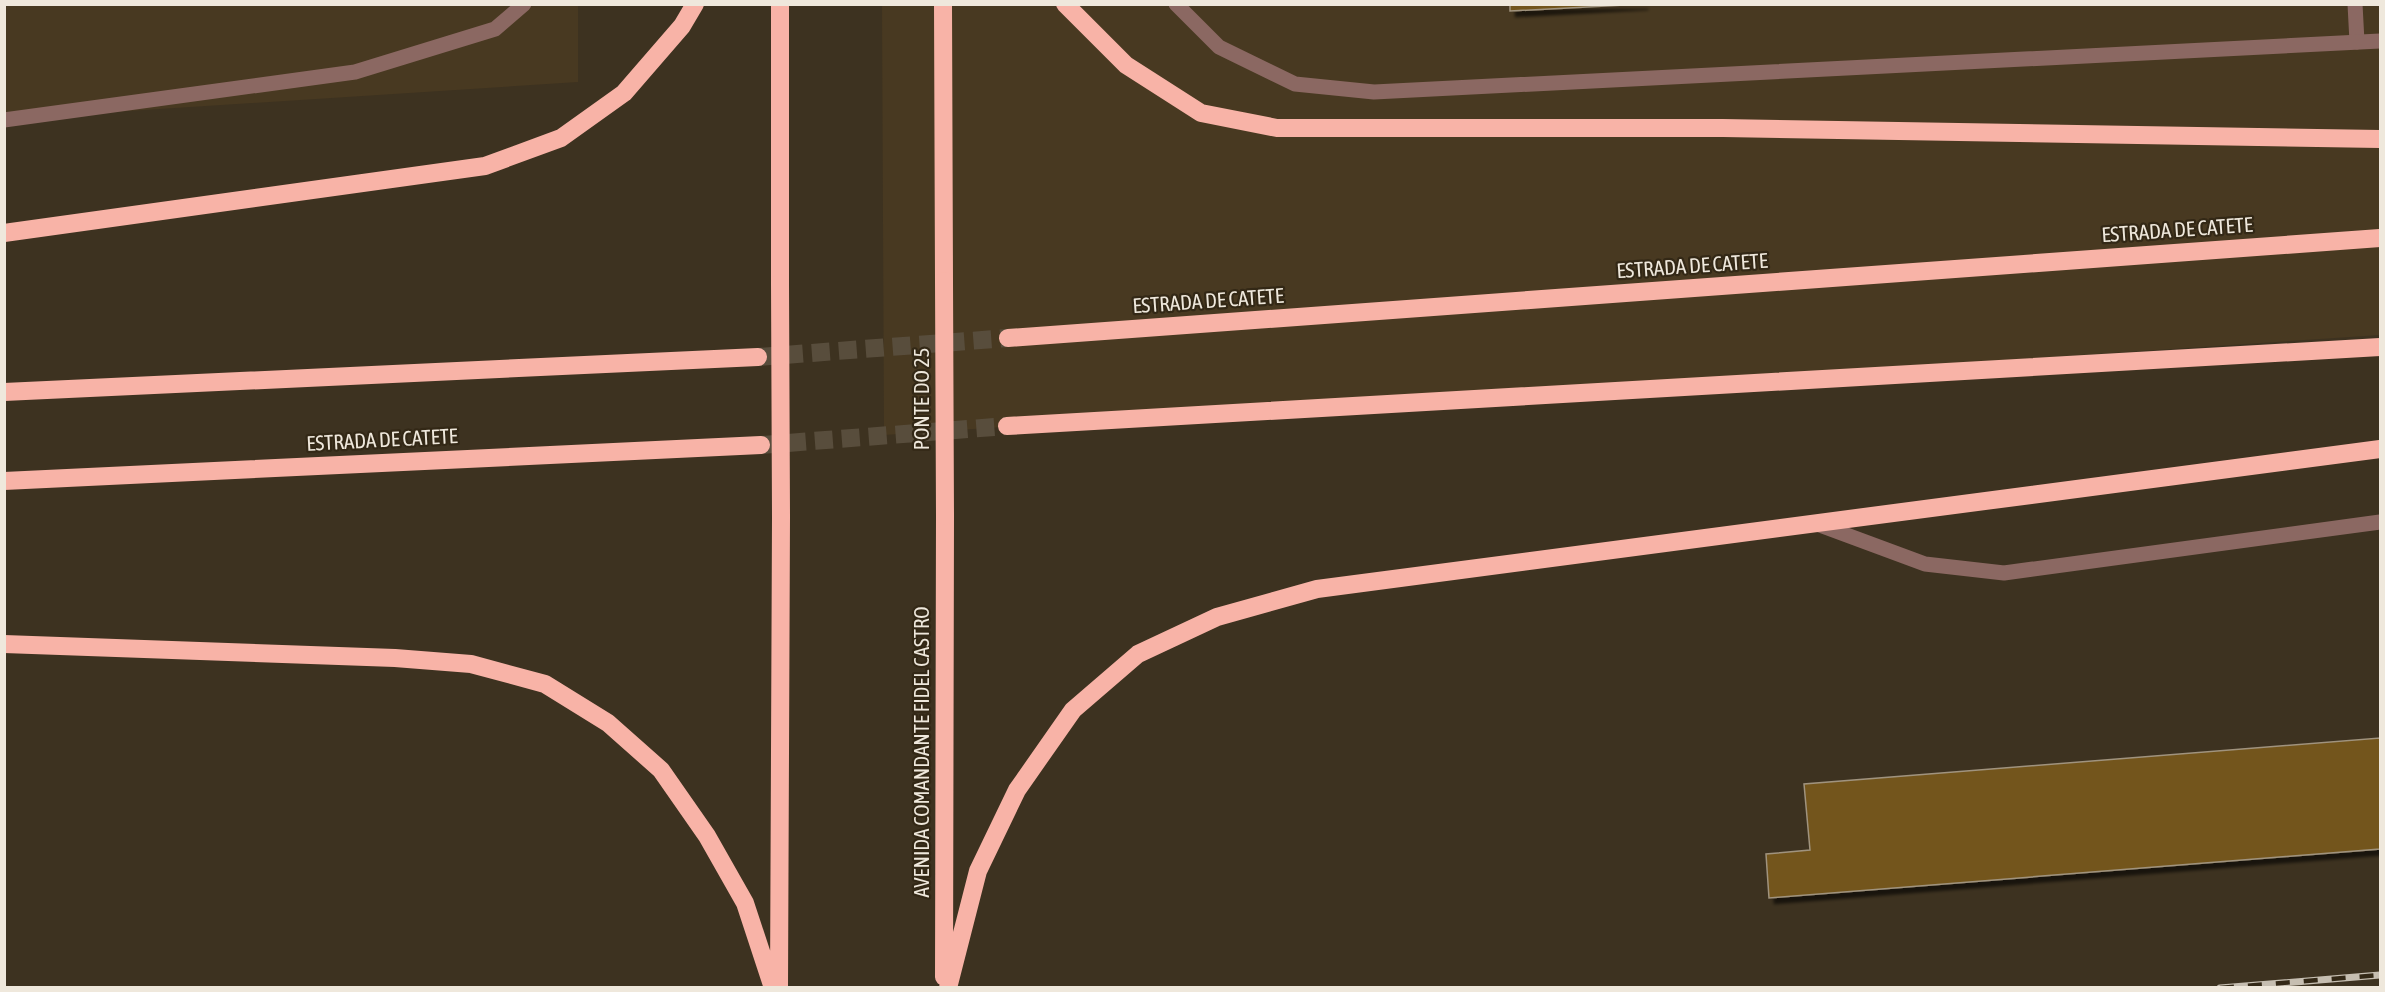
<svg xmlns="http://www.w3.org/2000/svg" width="2385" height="992" font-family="'Asap Condensed',sans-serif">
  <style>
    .built { fill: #483921 }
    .building { fill: #73551b; stroke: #a0937e; stroke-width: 1.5; filter: url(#shadow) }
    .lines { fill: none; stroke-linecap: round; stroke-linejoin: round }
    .highway-tunnel { stroke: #584d3c; stroke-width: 18; stroke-dasharray: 18 9; stroke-linecap: butt }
    .lane { stroke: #8b6862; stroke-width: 15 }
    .street { stroke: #8b6862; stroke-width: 15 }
    .highway { stroke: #f8b3a7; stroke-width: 18 }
    .rail-casing { stroke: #c6beb1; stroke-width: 7 }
    .rail { stroke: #332816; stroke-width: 4.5; stroke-dasharray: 14; stroke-linecap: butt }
    .highway-bridge { stroke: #f8b3a7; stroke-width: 18 }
    .labels { text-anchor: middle; stroke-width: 4.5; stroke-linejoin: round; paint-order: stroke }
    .street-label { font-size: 21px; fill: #efe8dc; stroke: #332816 }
  </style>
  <defs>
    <filter id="shadow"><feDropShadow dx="5.5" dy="5.5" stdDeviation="1.5" flood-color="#0009"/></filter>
  </defs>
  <rect width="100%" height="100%" fill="#3d3220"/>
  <path class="built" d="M5 5H578V82L5 119Z
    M882 5H2380V335L884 435Z"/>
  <path class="building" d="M1510 4H1643L1510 11Z
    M2380 738V849L1769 898 1766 854 1810 850 1804 784Z"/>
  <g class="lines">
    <path class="highway-tunnel" d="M758 357 1008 338
      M761 445 1007 426"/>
    <path class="lane" d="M2355 4 2357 42
      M1817 524 1925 564 2004 573 2380 522"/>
    <path class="street" d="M1176 4 1219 47 1295 84 1374 92 2380 41
      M4 120 355 72 495 29 524 4"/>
    <path class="highway" d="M943 4 944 281
      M1065 4 1126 65 1201 113 1277 128H1723L2380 139
      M4 233 485 166 561 138 624 93 682 26 695 4
      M780 283V4
      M1008 338 2380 238
      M4 392 758 357
      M1007 426 2380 347
      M4 481 761 445
      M4 644 395 658 471 664 545 684 608 723 661 770 707 836 745 903 773 988
      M944 977 945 516
      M779 988 781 517
      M948 988 978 871 1017 790 1073 710 1138 654 1217 617 1317 589 2380 449"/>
    <g class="rail-casing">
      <path id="rail" d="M2220 988 2380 975"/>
    </g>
    <use href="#rail" class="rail"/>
    <path class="highway-bridge" d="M944 281 945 516
      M780 283 781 517"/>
  </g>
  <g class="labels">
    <g class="street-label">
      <text transform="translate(2177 230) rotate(-4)" y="7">ESTRADA DE CATETE</text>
      <text transform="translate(1692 266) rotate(-4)" y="7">ESTRADA DE CATETE</text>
      <text transform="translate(1208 301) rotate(-4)" y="7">ESTRADA DE CATETE</text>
      <text transform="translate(922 399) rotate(-90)" y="7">PONTE DO 25</text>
      <text transform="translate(382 440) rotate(-3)" y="7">ESTRADA DE CATETE</text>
      <text transform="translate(922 752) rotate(-90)" y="7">AVENIDA COMANDANTE FIDEL CASTRO</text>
    </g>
  </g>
  <rect width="2385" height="992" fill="none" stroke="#efe8dc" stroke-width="12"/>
</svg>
